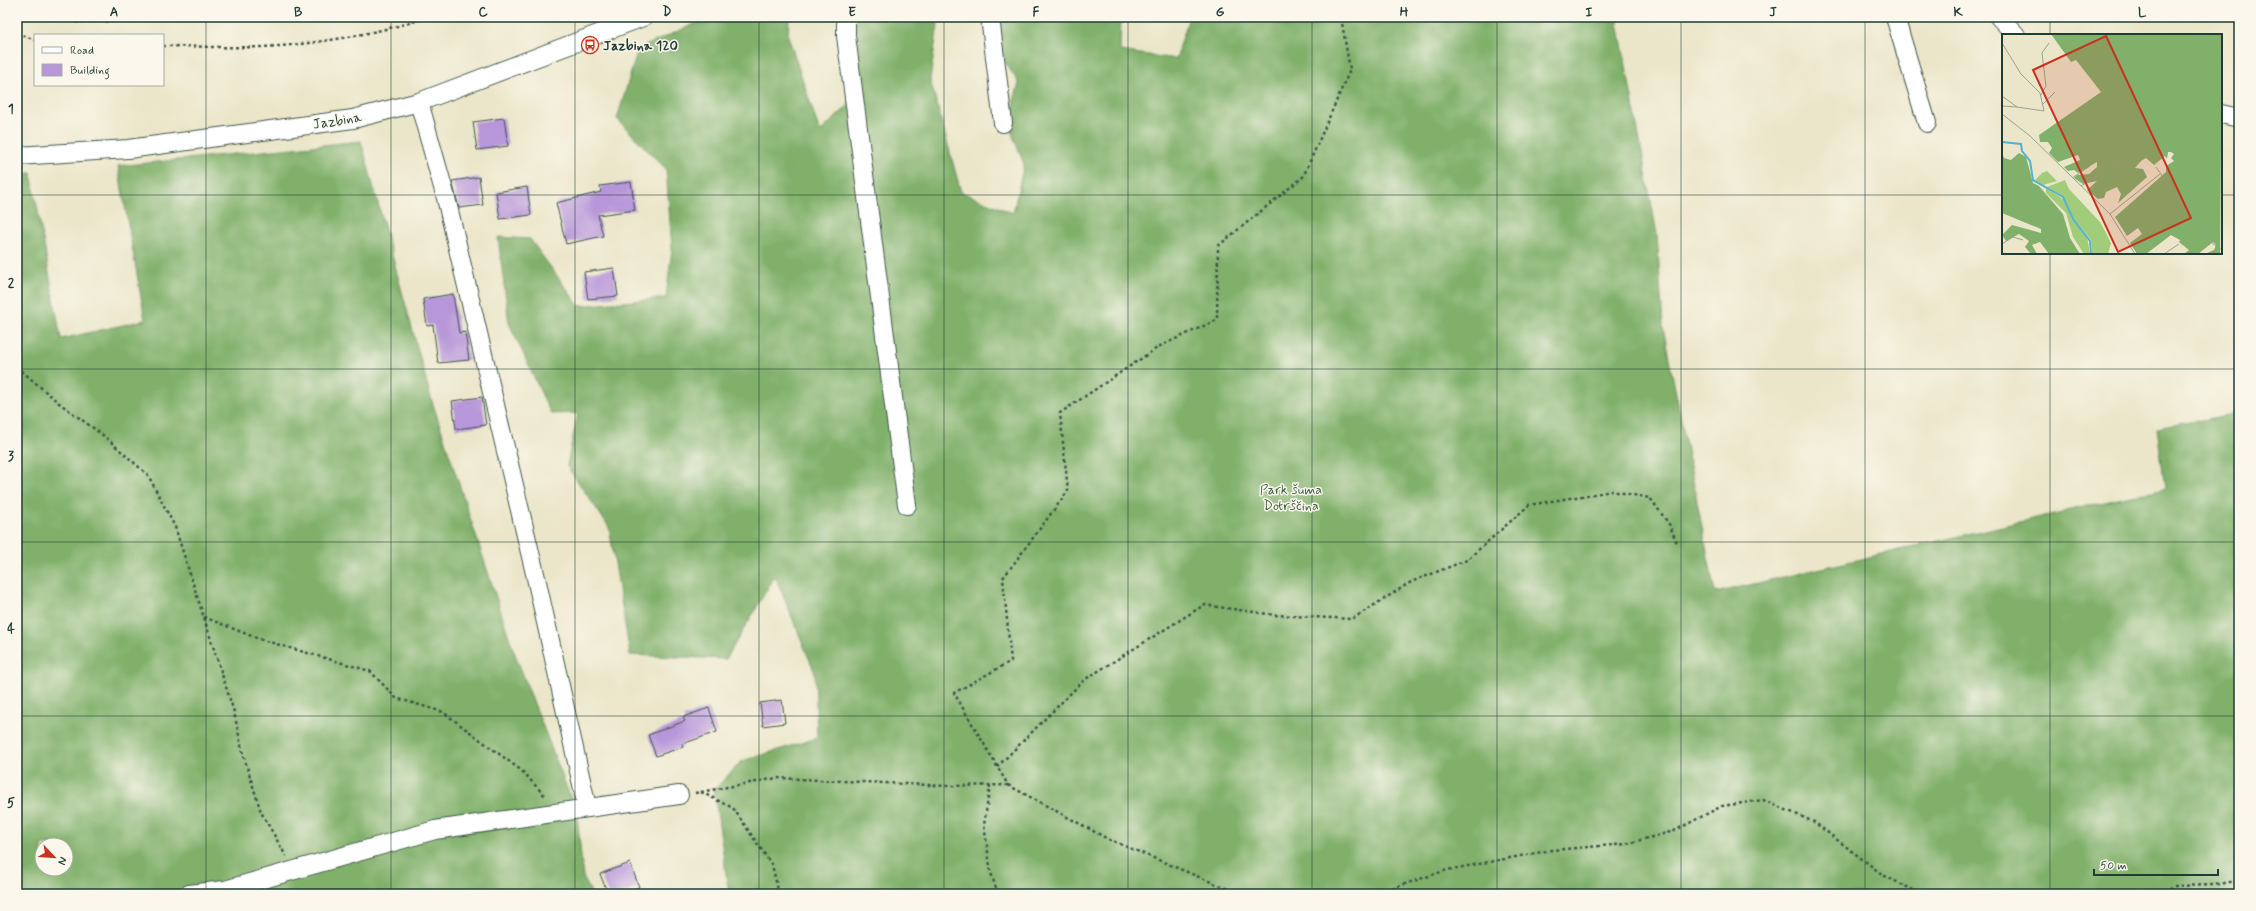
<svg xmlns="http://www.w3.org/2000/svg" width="2256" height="911" font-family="Mynerve,sans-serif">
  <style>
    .forest { fill: #80b06a; stroke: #50764f; fill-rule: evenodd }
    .building { fill: #b796d9 }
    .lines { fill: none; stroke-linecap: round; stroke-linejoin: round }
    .minor-casing { stroke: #3e564a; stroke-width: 20 }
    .path { stroke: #3e564a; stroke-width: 2.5; stroke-dasharray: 3 3; stroke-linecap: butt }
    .minor { stroke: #fff; stroke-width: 18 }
    .grid { fill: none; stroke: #1f3d34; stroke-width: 1; stroke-opacity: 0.55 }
    .labels { text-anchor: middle; stroke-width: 3; stroke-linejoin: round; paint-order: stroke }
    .poi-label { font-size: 14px; font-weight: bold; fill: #1f3d34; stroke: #fbf7ec; text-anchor: start }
    .street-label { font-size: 14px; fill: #1f3d34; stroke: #fbf7ec }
    .park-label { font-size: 14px; fill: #406146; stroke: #fbf7ec }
    .inset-river { fill: none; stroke: #53b1d1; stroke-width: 2 }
    .inset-road { fill: none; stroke: #99a28d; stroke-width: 1 }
    .view { fill: #c8321e; fill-opacity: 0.15; stroke: #c8321e; stroke-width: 2 }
    .inset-edge { fill: none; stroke: #1f3d34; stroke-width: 2 }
    .neatline { fill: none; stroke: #1f3d34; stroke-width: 1.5 }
    .grid-label { font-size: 13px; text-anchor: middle; font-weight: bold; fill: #1f3d34 }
  </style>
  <rect width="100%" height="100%" fill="#fbf7ec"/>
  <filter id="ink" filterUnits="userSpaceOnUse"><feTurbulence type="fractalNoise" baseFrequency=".025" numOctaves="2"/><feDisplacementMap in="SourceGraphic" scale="8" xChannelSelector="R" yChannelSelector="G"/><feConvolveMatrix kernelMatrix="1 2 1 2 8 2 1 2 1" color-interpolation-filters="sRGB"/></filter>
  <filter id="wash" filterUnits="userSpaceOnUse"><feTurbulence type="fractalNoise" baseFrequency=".012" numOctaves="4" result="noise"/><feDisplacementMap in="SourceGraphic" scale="16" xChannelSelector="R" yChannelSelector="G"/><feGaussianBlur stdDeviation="0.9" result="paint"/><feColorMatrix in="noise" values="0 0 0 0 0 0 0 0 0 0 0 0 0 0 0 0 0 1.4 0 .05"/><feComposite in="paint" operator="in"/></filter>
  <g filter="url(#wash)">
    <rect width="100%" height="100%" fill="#ebe6c9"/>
    <path class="forest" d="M710 17H789L788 36 820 132 849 105 853 17H939L930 80 961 192 1013 213 1024 164 1008 123 1019 83 987 36 988 17H1121L1120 51 1176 59 1189 17H1617L1657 234 1663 327 1715 593 2165 488 2157 428 2239 413V894H729L714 790 742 761 817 738 815 673 775 576 726 659 630 655 609 527 567 466 578 413 551 414 509 323 498 237 530 239 579 306 666 298 672 249 666 169 617 119 638 49Z
      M361 141 431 398 513 649 577 814 583 877 592 894H17V174L31 173 61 339 145 320 118 166ZM42 845H66V869H42Z"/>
    <g id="blocks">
      <path class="building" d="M504 118 508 146 477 150 473 122Z
        M479 177 483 205 459 208 452 181Z
        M631 182 635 210 598 215 603 236 566 244 556 203 601 192 600 186Z
        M527 187 531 215 500 219 496 192Z
        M614 268 618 296 588 299 584 272Z
        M453 294 459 333 465 332 469 360 438 363 433 325 427 326 423 299Z
        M482 397 486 425 456 429 452 401Z
        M782 700 785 723 763 726 760 703Z
        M709 708 717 732 682 744 683 747 656 756 648 735 685 721 683 717Z
        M630 863 639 887 622 894H608L600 874Z"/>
    </g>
  </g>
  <g filter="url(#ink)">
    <use href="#blocks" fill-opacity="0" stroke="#3e564a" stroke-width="1"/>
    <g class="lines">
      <g class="minor-casing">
        <path id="minor" d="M846 17V36L907 505
          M990 17 1003 123
          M1895 17 1927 123
          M1999 17 2016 35
          M419 102 446 198 537 582 587 807
          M2221 114 2239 118
          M17 156 128 149 353 119 419 102 643 17
          M189 894 225 890 435 830 679 795"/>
      </g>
      <path class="path" d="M58 17 76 22 244 17
        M17 33 35 40
        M163 46C201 46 241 49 279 46 330 42 381 32 429 17
        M17 367 59 403 104 436 148 475 175 527 234 712 243 754 261 812 286 856
        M204 617 259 639 370 671 396 698 443 712 522 771 546 797
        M997 767 1084 680 1204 605 1275 615 1352 619 1411 582 1467 560 1529 505 1612 491 1650 498 1669 524 1677 543
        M990 785 984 825 991 873 998 894
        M1008 785 1108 839 1235 892 1256 894
        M701 792 733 808 772 865 779 894
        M695 793 777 778 950 786 1008 785 954 693 1011 661 1003 578 1068 491 1060 413 1160 346 1217 320 1218 246 1303 177 1350 70 1341 17
        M1375 894 1447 870 1552 850 1626 844 1674 831 1722 806 1763 800 1814 822 1883 875 1921 894
        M2166 894 2172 886 2214 885 2239 880"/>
      <use href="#minor" class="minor"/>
    </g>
  </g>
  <path class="grid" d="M206 17V894M391 17V894M575 17V894M759 17V894M944 17V894M1128 17V894M1312 17V894M1497 17V894M1681 17V894M1865 17V894M2050 17V35M17 195H2003M2221 195H2239M2050 253V894M17 369H2239M17 542H2239M17 716H2239"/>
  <defs>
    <g id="bus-ring" transform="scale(0.9)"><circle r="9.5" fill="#fbf7ec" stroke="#c8321e" stroke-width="1.5"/><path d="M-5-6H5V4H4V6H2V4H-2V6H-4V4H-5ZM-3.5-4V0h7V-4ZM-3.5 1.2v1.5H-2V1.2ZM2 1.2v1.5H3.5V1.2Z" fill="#c8321e"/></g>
  </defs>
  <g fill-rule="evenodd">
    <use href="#bus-ring" x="590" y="45"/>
  </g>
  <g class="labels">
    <g class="poi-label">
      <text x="603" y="50">Jazbina 120</text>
    </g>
    <g class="street-label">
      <text transform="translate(337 120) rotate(-9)" y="5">Jazbina</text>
    </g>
    <g class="park-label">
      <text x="1291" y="494">Park šuma<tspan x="1291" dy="16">Dotrščina</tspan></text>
    </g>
  </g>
  <g transform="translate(2002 34)">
    <rect width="220" height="220" fill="#ebe6c9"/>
    <path d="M45 137 55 147 41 151 33 146 40 139ZM63 146 67 155 98 188 104 199 109 209 106 220H90L89 206 71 184 61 162 45 153ZM44 154 61 165 70 185 85 202 88 220H82L71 203 64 179 44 159Z" fill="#a1cd7a"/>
    <path d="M49 0H220L218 219 203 220 212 216 214 211 211 208 196 220H182L187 216 177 208 178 206 169 201 144 220H135L128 209 140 200 136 194 125 202 113 183 164 138V132L172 127 169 124 172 120 169 118H166L165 125 163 122 152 131 144 124 139 127 133 134 141 135 145 143 116 169 119 160 115 153 104 158 102 164 96 165 85 156 95 147 81 150 72 144 75 141 87 140 95 133V128L76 139 72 136 66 137 62 133 78 126 76 121 56 128 47 119 50 114 46 108H38L37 101 99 58 74 26 69 28ZM0 119 2 124 9 126 17 119 24 123 31 149 37 152 61 180 68 204 78 220H47L38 208 30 211 35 220H29L23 213 27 207 17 200 4 207 0 201 10 191 39 199V195L0 179Z" fill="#80b06a"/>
    <path class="inset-river" d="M0 108 19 110 20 117 28 127 31 146 61 163 71 185 88 207 89 220"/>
    <path class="inset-road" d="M0 9 19 40 38 59 42 77 15 73M39 61 44 52 40 19 47 9M0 62 15 73 0 72M41 70 53 58M0 80 28 102 108 180 133 220M154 133 189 183 210 209 220 216M70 144 88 132M79 152 122 126M108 180 158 140M0 210 11 203 21 206M162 220 177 210"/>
    <path class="view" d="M104 2 189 184 116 218 31 36Z"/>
    <rect width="220" height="220" class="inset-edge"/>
  </g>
  <rect width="2256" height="911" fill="none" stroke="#fbf7ec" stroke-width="44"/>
  <rect x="34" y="34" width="130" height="52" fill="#fbf7ec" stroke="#a3ada2"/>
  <rect x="42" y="47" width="20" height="6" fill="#ffffff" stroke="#a3ada2"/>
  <text x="70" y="54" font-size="12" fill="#1f3d34">Road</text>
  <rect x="42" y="64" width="20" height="12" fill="#b796d9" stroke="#a3ada2"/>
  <text x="70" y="74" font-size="12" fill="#1f3d34">Building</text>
  <g transform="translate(54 857) rotate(115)"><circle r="19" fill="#fbf7ec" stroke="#a3ada2"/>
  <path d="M0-3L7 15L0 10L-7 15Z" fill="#c8321e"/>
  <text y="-6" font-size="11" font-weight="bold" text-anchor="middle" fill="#1f3d34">N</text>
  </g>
  <path d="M2094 869v6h124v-6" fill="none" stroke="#1f3d34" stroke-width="2"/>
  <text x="2100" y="869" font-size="12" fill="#1f3d34" stroke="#fbf7ec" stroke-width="3" paint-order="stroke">50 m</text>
  <rect x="22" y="22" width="2212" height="867" class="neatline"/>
  <g class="grid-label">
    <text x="114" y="16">A</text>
    <text x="298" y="16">B</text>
    <text x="483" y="16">C</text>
    <text x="667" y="16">D</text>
    <text x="852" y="16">E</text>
    <text x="1036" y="16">F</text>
    <text x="1220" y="16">G</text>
    <text x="1404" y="16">H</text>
    <text x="1589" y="16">I</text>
    <text x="1773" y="16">J</text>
    <text x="1958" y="16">K</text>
    <text x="2142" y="16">L</text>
    <text x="11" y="113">1</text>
    <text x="11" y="287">2</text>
    <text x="11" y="460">3</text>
    <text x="11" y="633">4</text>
    <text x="11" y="807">5</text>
  </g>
</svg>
